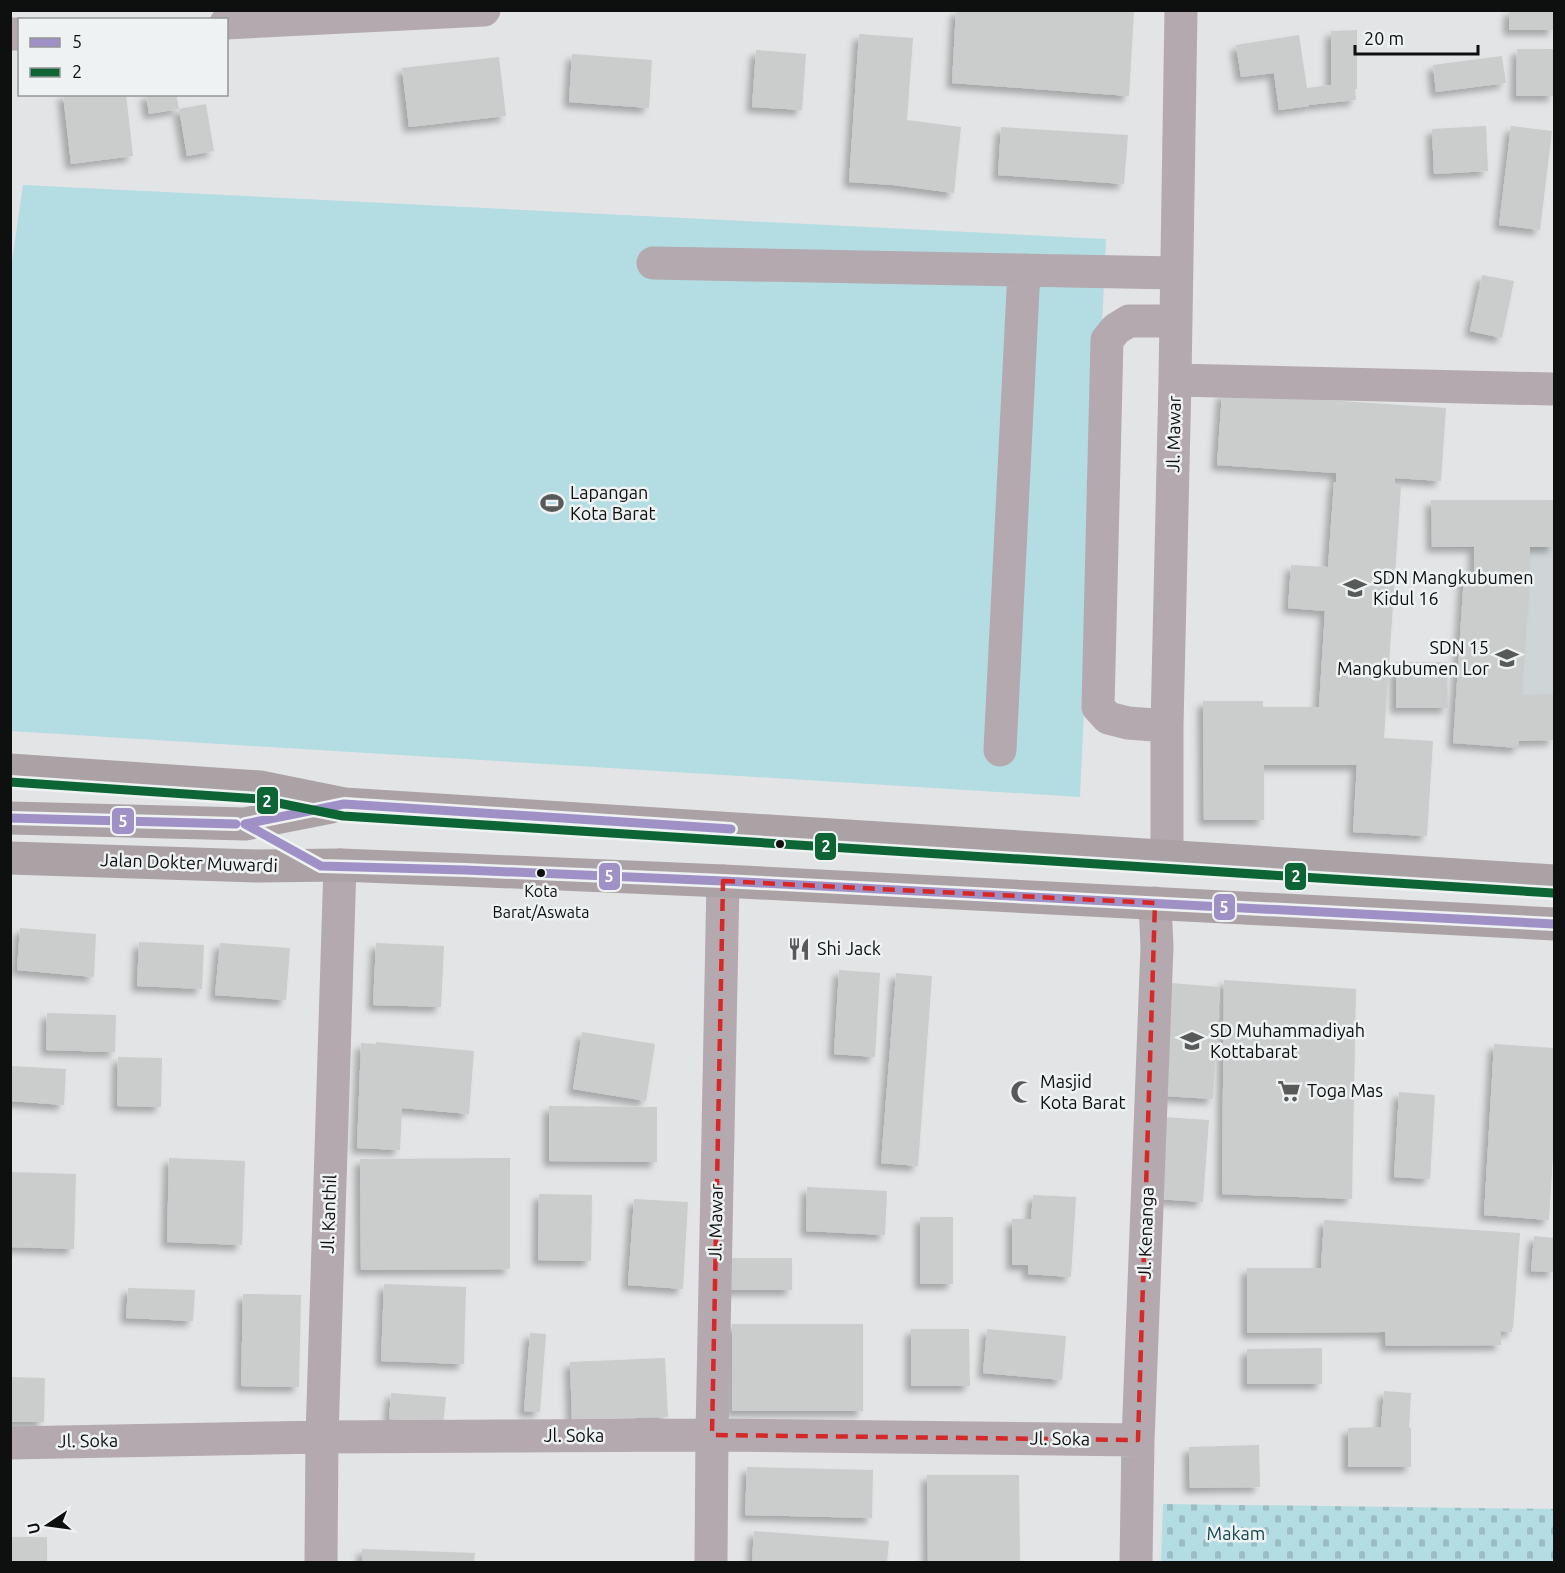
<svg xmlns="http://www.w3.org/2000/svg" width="1565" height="1573" font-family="Ubuntu,sans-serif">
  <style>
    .built { fill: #ced5d7 }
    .cemetery { fill: url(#cemetery-stones) }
    .park { fill: #b4dce3 }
    .building { fill: #cbcdcd; filter: url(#shadow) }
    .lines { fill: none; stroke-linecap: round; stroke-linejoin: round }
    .minor { stroke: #b3a9ae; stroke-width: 33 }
    .major { stroke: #aba2a5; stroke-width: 33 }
    .bus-1-casing { stroke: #eef2f3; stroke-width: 14 }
    .bus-2-casing { stroke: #eef2f3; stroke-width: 14 }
    .bus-1 { stroke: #9f91c5; stroke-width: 9 }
    .bus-2 { stroke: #0d6535; stroke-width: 9 }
    .marked { fill: none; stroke: #d62828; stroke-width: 4.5; stroke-dasharray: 12 8; stroke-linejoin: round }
    .bus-dot { fill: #0e0f0f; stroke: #eef2f3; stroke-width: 2 }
    .labels { text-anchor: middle; stroke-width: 5; stroke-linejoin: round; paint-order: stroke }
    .bus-label { font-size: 16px; fill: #0e0f0f; stroke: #eef2f3 }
    .street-label { font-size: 18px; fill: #0e0f0f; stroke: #eef2f3 }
    .poi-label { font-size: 18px; fill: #0e0f0f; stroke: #eef2f3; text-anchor: start }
    .park-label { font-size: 18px; fill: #144951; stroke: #eef2f3 }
    .line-badge { stroke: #eef2f3; stroke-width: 2 }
    .badge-label { font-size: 16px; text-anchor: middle; font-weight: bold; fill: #fff }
  </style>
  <defs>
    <pattern id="cemetery-stones" width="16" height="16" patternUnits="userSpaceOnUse" patternTransform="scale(1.5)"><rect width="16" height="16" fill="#b4dce3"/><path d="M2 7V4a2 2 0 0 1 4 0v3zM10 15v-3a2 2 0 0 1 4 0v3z" fill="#9abcc2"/></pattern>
    <filter id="shadow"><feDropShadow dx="-5.5" dy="5.5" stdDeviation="3" flood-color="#0004"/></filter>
  </defs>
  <rect width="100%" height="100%" fill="#e2e4e5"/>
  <path class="built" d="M1431 500H1554V740L1519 741V748L1453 743 1464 575H1474V548L1432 547Z"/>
  <path class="cemetery" d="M1163 1504 1554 1509V1562H1161Z"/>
  <path class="park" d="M23 185 1106 239 1080 797 11 731 10 275Z"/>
  <path class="building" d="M956 10H1113L1134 12 1129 96 952 83Z
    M1509 10H1554V30H1509Z
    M1357 30V89H1355L1356 100 1308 105 1309 106 1279 110 1274 73 1241 77 1236 45 1299 35 1307 88 1331 85V31Z
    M859 34 913 38 907 120 961 127 954 193 893 185 849 182Z
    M1517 49H1554V96H1516Z
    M756 50 806 54 802 110 752 107Z
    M572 54 652 60 649 108 569 102Z
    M1502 56 1506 83 1436 92 1433 65Z
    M499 57 506 116 409 127 402 68Z
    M63 94H126L133 156 71 164Z
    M146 94H176L179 109 206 104 214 151 187 156 179 109 149 114Z
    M1486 126 1488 171 1434 174 1432 129Z
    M1511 126 1552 131 1540 230 1499 225Z
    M1001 127 1128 135 1124 184 998 175Z
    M1482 275 1514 281 1502 338 1470 331Z
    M1222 393 1446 408 1441 481 1395 478V486H1401L1384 738 1433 741 1427 836 1353 832 1357 765H1264V820H1204L1203 701H1263V707H1319L1325 611 1288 608 1291 565 1328 567 1334 482H1336V473L1217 465Z
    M1431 500H1554V547H1530V579L1522 695 1554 694V740L1519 741V748L1453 743 1464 575H1474V547H1432Z
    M1396 662H1447L1448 708H1396Z
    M20 928 96 934 94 977 17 970Z
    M139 942 204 945 202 989 137 986Z
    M220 943 290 948 286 1000 215 995Z
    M376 943 444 946 441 1007 373 1005Z
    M839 970 880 973 875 1057 834 1054Z
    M896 973 932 976 918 1166 881 1163Z
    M1224 980 1356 989 1352 1199 1222 1194Z
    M1171 983 1220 987 1213 1099 1163 1096Z
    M47 1013 116 1015 115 1052 46 1050Z
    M582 1032 655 1044 646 1101 573 1089Z
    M376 1042 474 1051 469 1114 402 1108 400 1150 357 1148 361 1043 376 1044Z
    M1494 1044 1554 1048V1139L1549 1220 1484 1215Z
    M118 1057 162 1058 161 1107 117 1106Z
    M10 1066 66 1069 64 1105 10 1101Z
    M1399 1092 1435 1095 1430 1179 1394 1177Z
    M549 1106 657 1107V1162L549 1161Z
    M1162 1117 1209 1120 1203 1202 1157 1199Z
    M169 1158 245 1161 242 1245 167 1242Z
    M510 1158V1269L361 1270 360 1159Z
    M10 1172 76 1174 74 1249 10 1247Z
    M807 1187 887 1191 885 1235 806 1231Z
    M539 1194 592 1195 591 1261 538 1260Z
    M1033 1195 1076 1197 1071 1277 1028 1274V1265H1012V1219H1031Z
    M634 1199 688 1202 683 1289 628 1285Z
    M920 1217H953V1284H920Z
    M1324 1220 1520 1233 1513 1329 1512 1328V1332L1501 1331V1345L1386 1346 1385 1332 1247 1333V1268H1321Z
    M1534 1236 1554 1238V1272L1531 1271Z
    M730 1258H792V1290H730Z
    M384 1284 466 1287 464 1364 381 1361Z
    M128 1288 195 1290 193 1321 126 1318Z
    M243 1294 301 1295 299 1387 241 1386Z
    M732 1324H863V1411H732Z
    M911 1329H969L970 1386H911Z
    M987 1329 1066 1336 1062 1380 983 1373Z
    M530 1333 546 1334 540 1412 524 1411Z
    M1322 1348V1384H1247V1349Z
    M665 1358 668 1417 572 1420 570 1362Z
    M10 1377 45 1378 44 1422H10Z
    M1384 1391 1411 1393 1409 1427 1411 1428V1467H1348V1428L1381 1427Z
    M391 1393 446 1397 443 1424 389 1419Z
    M1259 1445 1260 1487 1190 1488 1189 1447Z
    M747 1467 873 1470 872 1518 745 1515Z
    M927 1475H1019L1020 1562H928Z
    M754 1531 889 1541 887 1562H752Z
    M10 1537H47V1562H10Z
    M362 1549 475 1553 474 1562H362Z"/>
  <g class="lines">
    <path class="minor" d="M226 23 484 10
      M10 34H20
      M653 263 1176 273
      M1175 380 1551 389
      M1167 726 1128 723 1108 718 1098 707 1107 340 1116 329 1129 321H1176
      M1000 750 1024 270
      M1167 857V726L1175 380 1181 10
      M10 1443 322 1437 712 1435 1138 1440
      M321 1562 322 1437 340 865
      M711 1562 712 1435 723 881
      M1136 1562 1138 1440 1157 947 1155 903"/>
    <path class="major" d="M10 770 260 787 344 804 1554 881
      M10 818 245 824 331 807
      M10 858 258 866 340 865 465 870 723 881 1554 924"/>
    <g class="bus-1-casing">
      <path id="bus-1" d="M10 818 236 824
        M245 824 321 866 465 870 723 881 1554 924
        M245 824 344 804 731 829"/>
    </g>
    <g class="bus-2-casing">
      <path id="bus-2" d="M10 782 258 799 343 816 1553 893"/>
    </g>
    <use href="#bus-1" class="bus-1"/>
    <use href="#bus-2" class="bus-2"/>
  </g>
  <path class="marked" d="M723 881 1155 903 1138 1440 712 1435Z"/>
  <defs>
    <g id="stadium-bare" transform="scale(1.8)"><path d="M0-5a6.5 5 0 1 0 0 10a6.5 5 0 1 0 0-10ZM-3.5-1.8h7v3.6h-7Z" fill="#585a5a" stroke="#eef2f3" stroke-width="2.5" paint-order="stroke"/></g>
    <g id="school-bare" transform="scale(1.8)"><path d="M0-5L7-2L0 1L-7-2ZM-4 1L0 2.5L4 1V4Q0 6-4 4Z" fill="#585a5a" stroke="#eef2f3" stroke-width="2.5" paint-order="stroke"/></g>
    <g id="restaurant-bare" transform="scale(1.8)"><path d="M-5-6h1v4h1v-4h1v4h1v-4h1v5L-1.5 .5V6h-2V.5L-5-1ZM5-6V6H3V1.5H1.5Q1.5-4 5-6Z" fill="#585a5a" stroke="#eef2f3" stroke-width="2.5" paint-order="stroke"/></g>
    <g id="supermarket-bare" transform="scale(1.8)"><path d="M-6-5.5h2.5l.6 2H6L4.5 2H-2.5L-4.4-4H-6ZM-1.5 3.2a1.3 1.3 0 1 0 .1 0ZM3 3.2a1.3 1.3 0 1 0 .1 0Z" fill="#585a5a" stroke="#eef2f3" stroke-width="2.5" paint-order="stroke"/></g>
    <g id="mosque-bare" transform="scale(1.8)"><path d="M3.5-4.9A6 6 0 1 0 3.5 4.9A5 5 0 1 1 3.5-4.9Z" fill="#585a5a" stroke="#eef2f3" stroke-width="2.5" paint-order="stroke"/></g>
  </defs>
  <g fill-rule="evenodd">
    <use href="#stadium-bare" x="552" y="503"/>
    <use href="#school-bare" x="1355" y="588"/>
    <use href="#school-bare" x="1507" y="658"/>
    <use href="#restaurant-bare" x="799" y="949"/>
    <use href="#school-bare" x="1192" y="1041"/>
    <use href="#supermarket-bare" x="1289" y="1091"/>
    <use href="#mosque-bare" x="1022" y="1092"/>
  </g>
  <g class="bus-dot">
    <circle cx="780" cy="844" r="5"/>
    <circle cx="541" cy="873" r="5"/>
  </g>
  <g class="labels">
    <g class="bus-label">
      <text x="541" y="897">Kota<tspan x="541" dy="21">Barat/Aswata</tspan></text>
    </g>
    <g class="street-label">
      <text transform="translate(1174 434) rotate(-89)" y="6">Jl. Mawar</text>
      <text transform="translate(189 863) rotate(2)" y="6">Jalan Dokter Muwardi</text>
      <text transform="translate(329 1214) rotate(-88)" y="6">Jl. Kanthil</text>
      <text transform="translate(716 1222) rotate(-89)" y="6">Jl. Mawar</text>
      <text transform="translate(1146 1233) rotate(-88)" y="6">Jl. Kenanga</text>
      <text x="574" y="1442">Jl. Soka</text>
      <text transform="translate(1060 1439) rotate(1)" y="6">Jl. Soka</text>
      <text transform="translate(88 1441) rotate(-1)" y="6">Jl. Soka</text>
    </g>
    <g class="poi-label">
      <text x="570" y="499">Lapangan<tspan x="570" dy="21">Kota Barat</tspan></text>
      <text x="1373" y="584">SDN Mangkubumen<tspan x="1373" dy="21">Kidul 16</tspan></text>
      <text x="1489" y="654" text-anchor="end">SDN 15<tspan x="1489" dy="21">Mangkubumen Lor</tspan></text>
      <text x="817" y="955">Shi Jack</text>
      <text x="1210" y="1037">SD Muhammadiyah<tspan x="1210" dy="21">Kottabarat</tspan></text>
      <text x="1040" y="1088">Masjid<tspan x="1040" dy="21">Kota Barat</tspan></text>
      <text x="1307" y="1097">Toga Mas</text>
    </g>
    <g class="park-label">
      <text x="1236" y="1540">Makam</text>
    </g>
  </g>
  <g class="line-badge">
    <rect x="256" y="786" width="23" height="29" rx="6" fill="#0d6535"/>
    <rect x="111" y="807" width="24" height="28" rx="6" fill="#9f91c5"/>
    <rect x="814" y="832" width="23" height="29" rx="6" fill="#0d6535"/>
    <rect x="598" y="862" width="23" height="29" rx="6" fill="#9f91c5"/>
    <rect x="1284" y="862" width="23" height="29" rx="6" fill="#0d6535"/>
    <rect x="1213" y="893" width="23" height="28" rx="6" fill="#9f91c5"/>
  </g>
  <g class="badge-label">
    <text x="267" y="807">2</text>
    <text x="123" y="827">5</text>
    <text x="826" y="852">2</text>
    <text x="609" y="882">5</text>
    <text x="1296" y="882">2</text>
    <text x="1224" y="913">5</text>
  </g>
  <rect width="1565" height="1573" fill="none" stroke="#0e0f0f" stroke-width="24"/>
  <rect x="18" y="18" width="210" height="78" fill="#eef2f3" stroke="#949798" stroke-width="1.5"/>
  <rect x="30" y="38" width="30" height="9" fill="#9f91c5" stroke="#949798" stroke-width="1.5"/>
  <text x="72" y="48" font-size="18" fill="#0e0f0f">5</text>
  <rect x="30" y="68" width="30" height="9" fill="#0d6535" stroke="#949798" stroke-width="1.5"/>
  <text x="72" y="78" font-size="18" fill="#0e0f0f">2</text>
  <g transform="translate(48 1525) rotate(257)" stroke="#eef2f3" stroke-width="4.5" paint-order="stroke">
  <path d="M0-4.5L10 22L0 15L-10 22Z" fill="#0e0f0f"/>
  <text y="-9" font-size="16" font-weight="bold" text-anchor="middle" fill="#0e0f0f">U</text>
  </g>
  <path d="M1355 45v9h123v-9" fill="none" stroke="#0e0f0f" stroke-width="3"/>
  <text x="1364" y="45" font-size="18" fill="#0e0f0f" stroke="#eef2f3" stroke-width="4.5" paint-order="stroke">20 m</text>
</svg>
